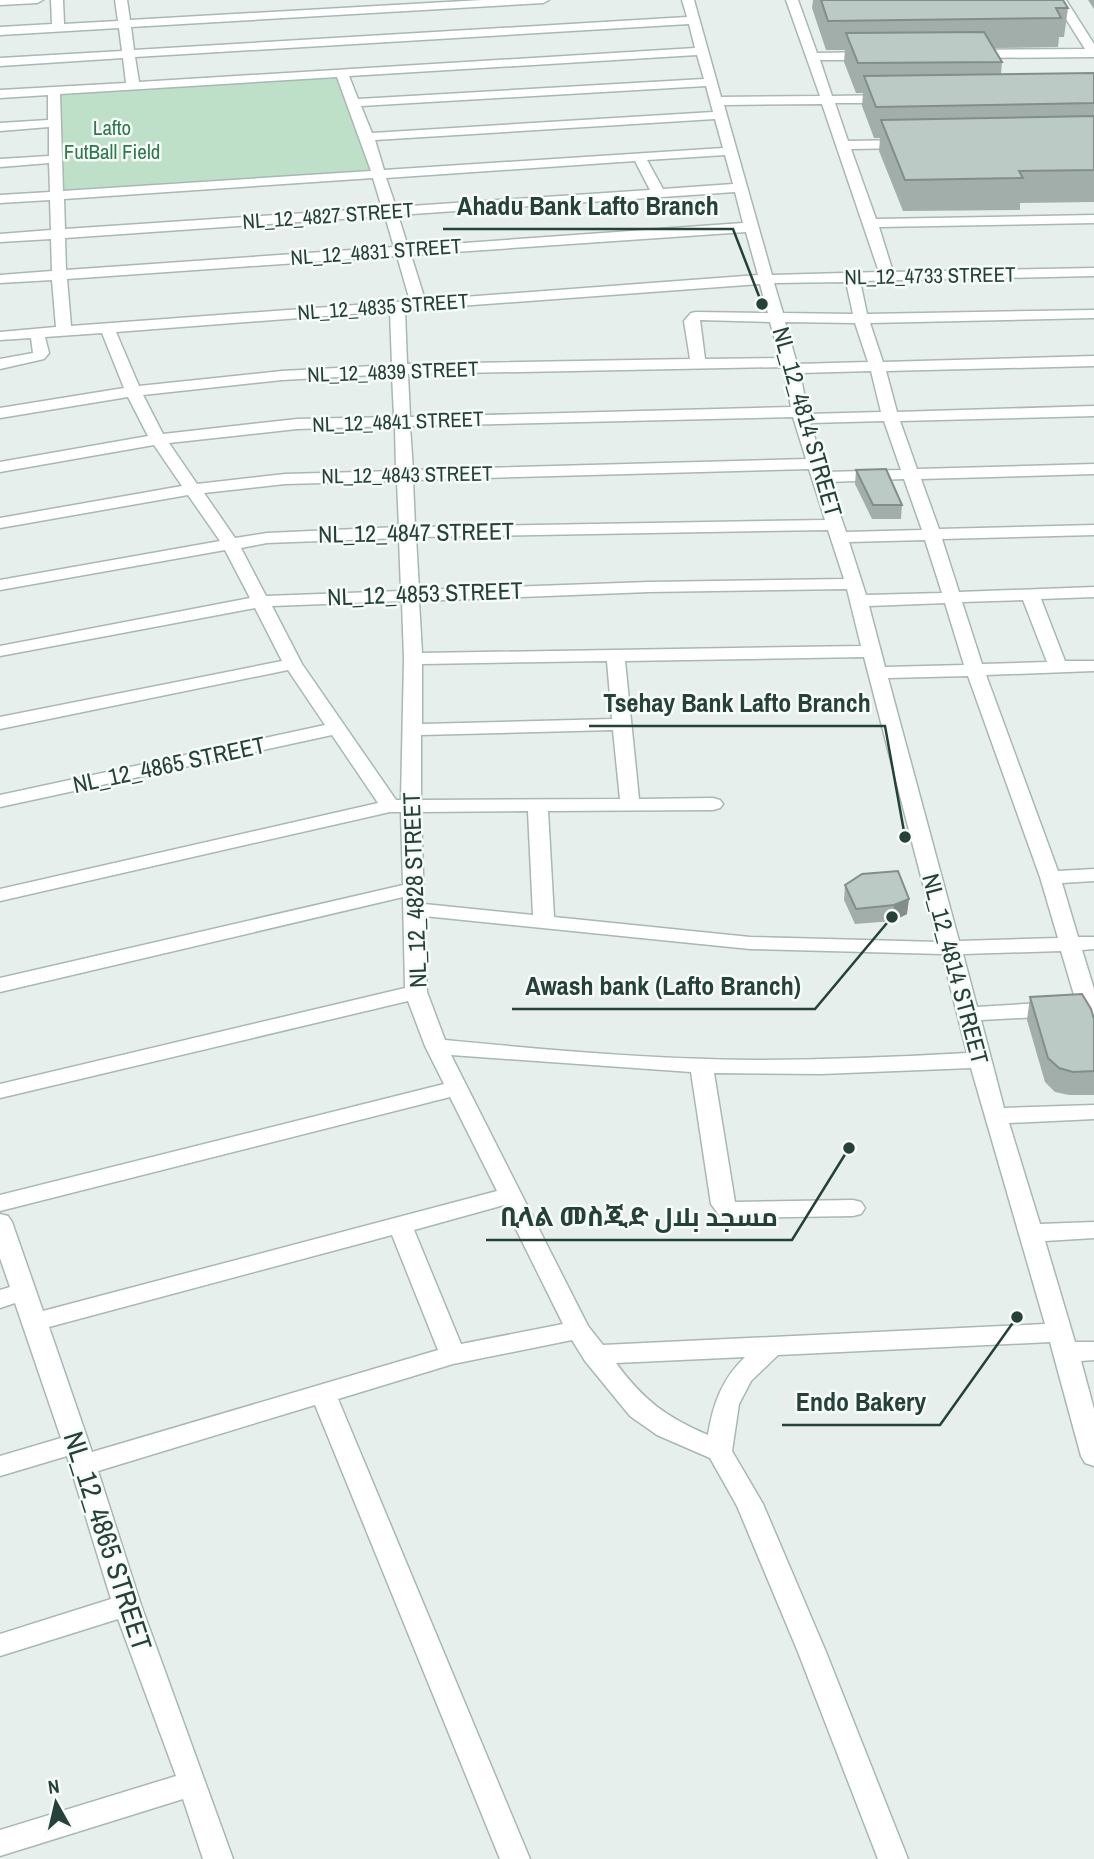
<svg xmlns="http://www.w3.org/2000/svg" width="1094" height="1859" font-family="'Archivo Narrow',Cairo,'Noto Sans Ethiopic',sans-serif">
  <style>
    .green { fill: #bfe0c8 }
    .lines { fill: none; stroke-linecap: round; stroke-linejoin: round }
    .minor-casing { stroke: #a8b8b2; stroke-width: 3 }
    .minor { fill: #fff; fill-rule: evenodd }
    .wall { fill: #a1aea9 }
    .shaded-wall { fill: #838d89 }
    .building { fill: #bbcac4; stroke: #838d89; stroke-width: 2 }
    .labels { text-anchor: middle; stroke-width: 5; stroke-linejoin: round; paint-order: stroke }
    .far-park-label { font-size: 21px; fill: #2d7a4b; stroke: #f7fbf9 }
    .far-street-label { font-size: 21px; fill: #24423a; stroke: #f7fbf9 }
    .street-label { font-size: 24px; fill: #24423a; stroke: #f7fbf9 }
    .near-street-label { font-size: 28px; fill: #24423a; stroke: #f7fbf9 }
    .leader { fill: none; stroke: #24423a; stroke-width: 2.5 }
    .callout-dot { fill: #24423a; stroke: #f7fbf9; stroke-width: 2.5 }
    .callout-label { font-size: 26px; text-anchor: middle; font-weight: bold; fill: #24423a; stroke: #f7fbf9; stroke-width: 5; stroke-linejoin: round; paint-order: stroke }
  </style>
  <rect width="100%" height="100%" fill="#e6efeb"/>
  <path class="green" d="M339 74 378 174 58 196 56 91Z"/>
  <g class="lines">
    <g class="minor-casing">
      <path id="minor" d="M0 0H43L37 3 0 5Z
        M51 0H63L64 24 118 21 115 0H127L130 20 482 0H549L543 3 131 27 134 50 687 17 682 0H694L721 97 820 96 786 0H798L817 53 871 52 877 56 871 60H820L832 96 891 95 897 99 891 103H835L848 141 907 140 914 144 907 148 851 149 876 219 1094 215V223L879 227 893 272 1094 268V276L860 281 867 314 1094 310V318L870 323 883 362 1094 356V366L886 371 897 412 1094 406V416L900 421 917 469 1094 464V474L921 479 939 529 1094 525V535L942 539 959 592 1094 587V597L1041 599 1065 661H1094V671L986 675 1058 871 1094 869V881L1062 883 1078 937H1094V949L1082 950 1094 989V1032L1086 1030 1083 1025 1061 951 963 954 977 1007 1057 1002 1065 1004 1068 1009 1065 1014 1057 1016 981 1020 1004 1108 1094 1105V1119L1009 1123 1040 1224 1094 1222V1238L1045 1241 1075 1342H1094V1360L1081 1361 1094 1409V1466L1085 1463 1081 1456 1050 1342 778 1355 751 1381 739 1404 732 1451 763 1504 826 1652 908 1859H878L798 1652 737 1506 710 1458 657 1435 630 1416 585 1361 572 1340 453 1364 338 1399 530 1859H500L315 1405 98 1471 141 1605 233 1859H203L183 1799 0 1856V1830L176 1776 118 1619 0 1656V1634L111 1599 67 1456 0 1476V1456L61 1438 15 1303 0 1308V1290L10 1287 0 1258V1214L8 1216 12 1222 43 1311 497 1191 450 1097 0 1211V1195L444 1084 425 1046 408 1001 0 1098V1084L405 988 403 897 0 992V978L403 885 401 812H390L0 901V889L378 803 332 735 0 807V795L325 725 288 670 0 729V717L282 661 255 608 0 656V646L250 598 225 550 0 590V580L220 541 188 495 0 528V518L182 486 154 445 0 472V462L148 436 128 397 0 418V408L124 388 102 333 45 337 49 353 44 359 0 369V359L33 353 31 338 0 340V332L56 327 52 280 0 283V275L52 271 51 239 0 242V234L51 230 50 200 0 203V195L50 192 49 163 0 167V159L49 156V127L0 131V123L48 120V95L0 98V90L126 83 123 58 0 66V58L122 51 119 28 0 35V27L52 24ZM689 24 695 48 139 82 135 57ZM697 55 704 79 358 99 349 76ZM337 77 371 171 63 191 60 94ZM706 86 713 112 372 133 361 106ZM822 104 879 272 772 275 724 105ZM715 119 723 148 384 170 375 140ZM725 155 733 184 663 189 647 160ZM635 161 650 190 396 207 386 178ZM373 178 382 208 65 229 64 199ZM735 192 743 223 408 247 398 215ZM385 216 394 247 66 270 65 238ZM746 232 758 275 425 300 411 255ZM397 256 410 301 71 326 67 279ZM846 282 853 314 783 313 774 283ZM760 284 768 313 696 312 691 313 684 321 690 359 407 364 405 310ZM390 311 392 365 282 371 139 386 116 332ZM700 320 770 322 780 358 705 359ZM785 322 855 323 868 362 797 364ZM783 367 791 407 410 417 408 374ZM871 371 881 412 808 414 800 373ZM392 374 394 417 297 419 163 434 143 395 282 380ZM793 417 806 459 413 470 410 426ZM884 421 901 470 826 472V464L822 460 810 423ZM395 426 396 471 285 474 197 484 169 443 297 429ZM809 469 825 520 415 527 413 480ZM904 479 922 530 846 532 829 482ZM397 481 399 527 267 533 235 538 204 493 285 484ZM828 530 844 579 649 582 419 590 416 537ZM399 538 401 591 266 596 241 548 267 543ZM925 540 942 593 866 595 849 542ZM847 589 861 646 422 653 419 601 649 592ZM1023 600 1047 662 982 664 962 602ZM402 601 404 659 401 800H396L302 664 272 606ZM945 603 964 665 885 667 869 606ZM864 657 938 942 750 937 554 917 548 811 713 810 720 808 723 804 720 800 713 798 639 799 625 661ZM607 661 612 719 422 724V664ZM968 676 1040 877 1058 938 959 941 888 678ZM613 730 620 799 421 800V735ZM528 811 533 915 424 904 421 812ZM424 916 750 949 942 954 967 1053C896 1057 825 1060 754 1060 651 1059 548 1050 445 1040L427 992ZM451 1055 691 1072 711 1204 720 1216 728 1218 853 1216 861 1214 865 1208 861 1202 853 1200 735 1202 714 1073 821 1074 971 1068 1045 1324 603 1345 588 1326ZM504 1205 563 1324 461 1344 414 1230ZM392 1235 438 1350 92 1452 49 1327ZM745 1357C722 1379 713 1404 708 1435 666 1417 643 1400 616 1363Z
        M1054 0H1066L1094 44V57L970 58 964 54 970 50 1085 49Z"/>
    </g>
    <use href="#minor" class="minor"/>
  </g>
  <path class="wall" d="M813 0H1063L1068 8 1064 37H1059L1058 47 994 48 1002 62 1001 74 1094 73V202L1020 203V210L903 211 879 151 880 138H874L862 106 863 93H856L844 62 845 50H826L812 8Z
    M1088 0H1094V9Z
    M856 470 902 505 901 519H872L855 484Z
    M862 874 907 914 893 921 855 924 844 900 845 885Z
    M1030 997 1094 1019V1095H1069L1055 1092 1045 1082 1027 1020Z"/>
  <path class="shaded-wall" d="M909 899 907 914 893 921 894 905Z"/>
  <path class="building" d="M821 0H1063L1068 8H1056L1061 18 828 21Z
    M984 32 1002 62 858 63 846 33Z
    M1094 73V103L876 107 864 76Z
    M1094 116V170L1019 171 1023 178 905 180 881 120Z
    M886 469 902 505H873L856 470Z
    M898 871 909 899 894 905 856 909 845 885 862 874Z
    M1082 994 1091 1009 1094 1019V1071L1073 1072 1059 1068 1048 1058 1030 997Z"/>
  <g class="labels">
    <g class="far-park-label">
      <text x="112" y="135">Lafto<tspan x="112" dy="24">FutBall Field</tspan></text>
    </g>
    <g class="far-street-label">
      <text transform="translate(328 216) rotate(-4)" y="7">NL_12_4827 STREET</text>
      <text transform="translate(376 252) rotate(-4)" y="7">NL_12_4831 STREET</text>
      <text transform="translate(930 276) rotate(-1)" y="7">NL_12_4733 STREET</text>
      <text transform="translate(383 307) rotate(-4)" y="7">NL_12_4835 STREET</text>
      <text transform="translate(393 372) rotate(-2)" y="7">NL_12_4839 STREET</text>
      <text transform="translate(398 422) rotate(-2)" y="7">NL_12_4841 STREET</text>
      <text transform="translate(407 475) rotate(-1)" y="7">NL_12_4843 STREET</text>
    </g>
    <g class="street-label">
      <text transform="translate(807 422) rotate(74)" y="8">NL_12_4814 STREET</text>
      <text transform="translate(416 533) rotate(-1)" y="8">NL_12_4847 STREET</text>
      <text transform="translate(425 594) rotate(-2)" y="8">NL_12_4853 STREET</text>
      <text transform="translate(169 765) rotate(-12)" y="8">NL_12_4865 STREET</text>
      <text transform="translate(415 890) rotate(-92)" y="8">NL_12_4828 STREET</text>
      <text transform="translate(955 969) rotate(75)" y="8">NL_12_4814 STREET</text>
    </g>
    <g class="near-street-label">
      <text transform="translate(108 1541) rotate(72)" y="10">NL_12_4865 STREET</text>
    </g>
  </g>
  <path class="leader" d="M762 304L733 229H443M905 837L885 726H589M892 917L815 1009H512M849 1148L792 1240H486M1017 1317L940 1425H782"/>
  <g class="callout-dot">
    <circle cx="762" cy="304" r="7"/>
    <circle cx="905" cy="837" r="7"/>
    <circle cx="892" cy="917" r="7"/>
    <circle cx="849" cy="1148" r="7"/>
    <circle cx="1017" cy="1317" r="7"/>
  </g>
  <g class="callout-label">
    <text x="588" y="215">Ahadu Bank Lafto Branch</text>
    <text x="737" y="712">Tsehay Bank Lafto Branch</text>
    <text x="663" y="995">Awash bank (Lafto Branch)</text>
    <text x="639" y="1226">ቢላል መስጂድ مسجد بلال</text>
    <text x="861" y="1411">Endo Bakery</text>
  </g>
  <g transform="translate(56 1803) rotate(352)" stroke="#f7fbf9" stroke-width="5" paint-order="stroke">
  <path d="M0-5L12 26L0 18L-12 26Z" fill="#24423a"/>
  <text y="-10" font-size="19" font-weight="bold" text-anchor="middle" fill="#24423a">N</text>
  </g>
</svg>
